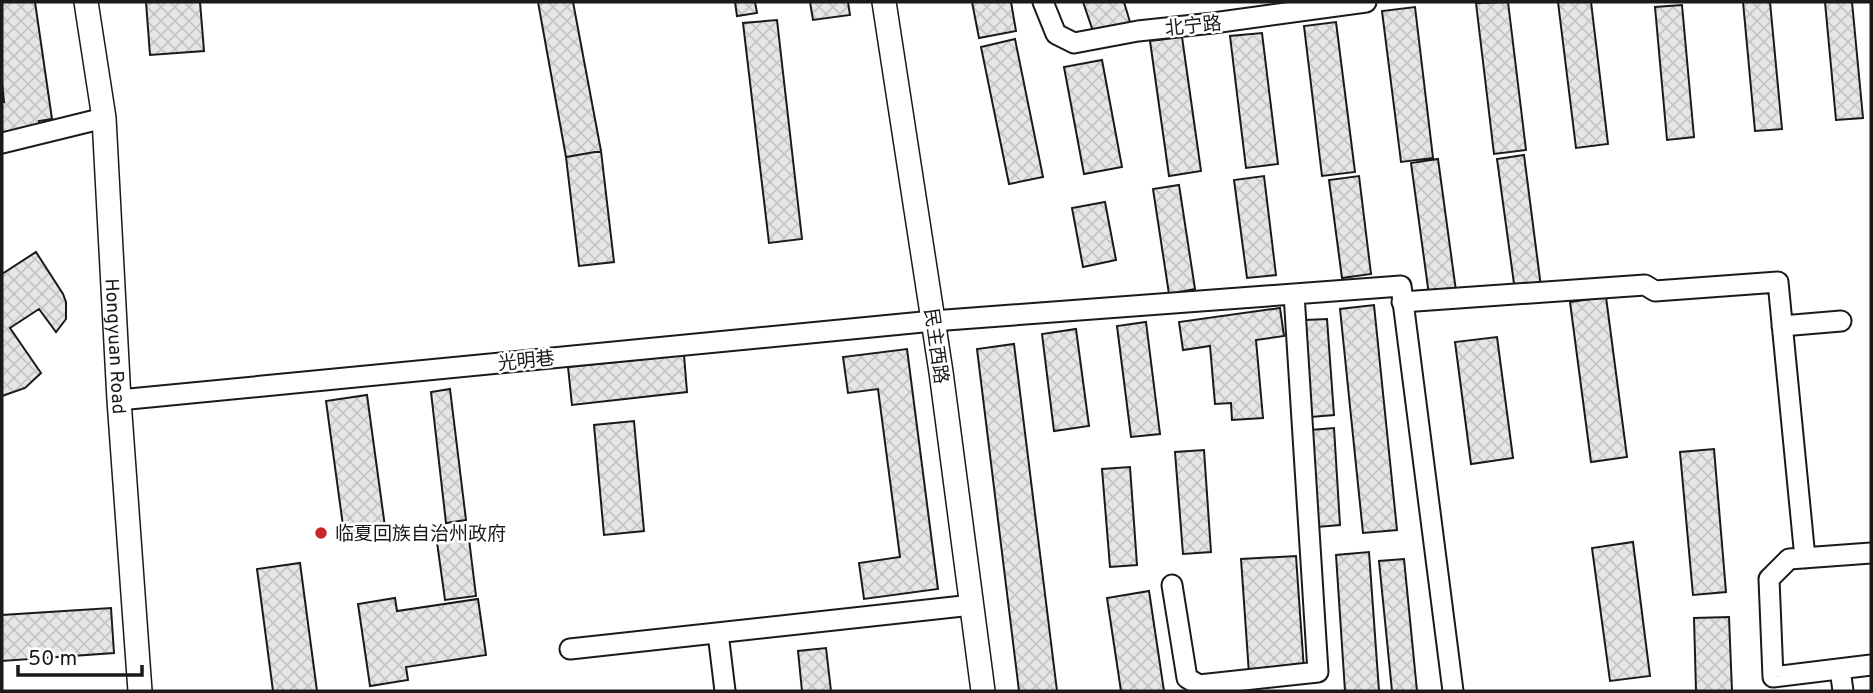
<svg xmlns="http://www.w3.org/2000/svg" width="1873" height="693" font-family="Overpass,'Noto Sans SC',sans-serif">
  <style>
    .building { fill: url(#building-cross-hatch); stroke: #1a1a1a; stroke-width: 2 }
    .lines { fill: none; stroke-linecap: round; stroke-linejoin: round }
    .minor-casing { stroke: #1a1a1a; stroke-width: 23 }
    .major-casing { stroke: #1a1a1a; stroke-width: 26 }
    .minor { stroke: #fff; stroke-width: 19 }
    .major { stroke: #fff; stroke-width: 23 }
    .poi-dot { fill: #c62828; stroke: #fff; stroke-width: 2.5 }
    .labels { text-anchor: middle; stroke-width: 5; stroke-linejoin: round; paint-order: stroke }
    .street-label { font-size: 19px; fill: #1a1a1a; stroke: #fff }
    .poi-label { font-size: 19px; fill: #1a1a1a; stroke: #fff; text-anchor: start }
  </style>
  <defs>
    <pattern id="building-cross-hatch" width="8" height="8" patternUnits="userSpaceOnUse" patternTransform="scale(1.75)"><rect width="8" height="8" fill="#e6e6e6"/><path d="M0 0l8 8M0 8l8-8" fill="none" stroke="#c5c5c5"/></pattern>
  </defs>
  <rect width="100%" height="100%" fill="#fff"/>
  <path class="building" d="M2 2H35L52 119 39 121 41 129 2 138V102H4L2 83Z
    M146 2H200L204 51 150 55Z
    M538 2H573L601 151 566 157Z
    M735 2H755L757 13 737 16Z
    M810 2H848L850 15 813 20Z
    M972 2H1011L1016 31 979 38Z
    M1083 2H1124L1130 22 1094 34Z
    M1508 2 1526 150 1494 154 1476 3Z
    M1558 2H1591L1608 144 1576 148Z
    M1743 2H1770L1782 129 1755 131Z
    M1825 2H1852L1863 118 1836 120Z
    M1682 5 1694 137 1667 140 1655 7Z
    M1415 7 1433 158 1401 162 1382 11Z
    M777 20 802 239 769 243 743 23Z
    M1336 22 1355 172 1322 176 1304 26Z
    M1262 33 1278 164 1246 168 1230 36Z
    M1182 37 1201 171 1169 176 1150 41Z
    M1015 39 1043 177 1009 184 981 47Z
    M1102 60 1122 167 1084 174 1064 67Z
    M601 151 614 262 579 266 566 157Z
    M1524 155 1541 287 1515 291 1497 159Z
    M1438 159 1456 291 1429 295 1411 163Z
    M1264 176 1276 275 1247 278 1234 180Z
    M1359 176 1371 274 1342 278 1329 180Z
    M1179 185 1195 289 1169 294 1153 189Z
    M1105 202 1116 260 1083 267 1072 208Z
    M36 252 63 294 66 302V319L56 332 39 309 10 328 41 373 25 388 2 396V274Z
    M1606 297 1627 457 1591 462 1570 302Z
    M1374 305 1397 530 1363 533 1340 309Z
    M1280 308 1284 336 1256 340 1263 418 1232 420 1231 403 1215 404 1210 346 1183 350 1179 322Z
    M1327 319 1334 415 1311 417 1305 320Z
    M1146 322 1160 434 1131 437 1117 326Z
    M1076 329 1089 426 1054 431 1042 334Z
    M1497 337 1513 458 1471 464 1455 342Z
    M1014 344 1057 691H1019L977 349Z
    M907 349 938 589 864 599 859 563 900 557 878 389 848 393 843 357Z
    M684 355 687 392 572 405 568 367Z
    M450 389 466 520 446 523 431 392Z
    M367 395 385 527 344 533 326 401Z
    M634 421 644 531 604 535 594 425Z
    M1334 428 1340 525 1317 527 1311 430Z
    M1714 449 1726 592 1693 595 1680 452Z
    M1204 450 1211 552 1183 554 1175 452Z
    M1130 467 1137 565 1110 567 1102 469Z
    M468 531 476 596 445 600 436 535Z
    M1633 542 1650 676 1610 681 1592 548Z
    M1369 552 1379 691H1345L1336 555Z
    M1296 556 1304 670 1249 674 1241 559Z
    M1404 559 1417 691H1392L1379 561Z
    M300 563 317 691H273L257 569Z
    M1149 591 1164 691H1121L1107 598Z
    M395 598 397 611 478 599 486 655 406 667 408 680 370 686 358 604Z
    M111 608 114 653 2 661V615Z
    M1729 617 1732 691H1696L1694 618Z
    M826 648 831 691H802L798 651Z"/>
  <g class="lines">
    <g class="minor-casing">
      <path id="minor" d="M1043 2 1056 34 1074 43 1138 31 1213 23 1366 2
        M2 143 104 118
        M1402 302 1645 285 1655 291 1778 282 1805 558
        M1782 326 1841 321
        M119 400 933 321 1401 286 1453 691
        M1871 553 1789 559 1769 579 1773 677 1871 665
        M1172 585 1187 678 1199 685 1318 672 1294 294
        M718 633 725 691
        M570 649 972 605
        M1840 669 1843 691"/>
    </g>
    <g class="major-casing">
      <g id="major">
        <path id="s1" d="M86 2 104 118 119 400 140 691"/>
        <path d="M884 2 941 372 983 691"/>
      </g>
    </g>
    <use href="#minor" class="minor"/>
    <use href="#major" class="major"/>
  </g>
  <circle class="poi-dot" cx="321" cy="533" r="7"/>
  <g class="labels">
    <g class="street-label">
      <text transform="translate(1193 25) rotate(-6)" y="7">北宁路</text>
      <text dy="7" stroke="none"><textPath href="#s1" startOffset="346">Hongyuan Road</textPath></text>
      <text transform="translate(937 346) rotate(82)" y="7">民主西路</text>
      <text transform="translate(526 360) rotate(-6)" y="7">光明巷</text>
    </g>
    <g class="poi-label">
      <text x="335" y="540">临夏回族自治州政府</text>
    </g>
  </g>
  <rect width="1873" height="693" fill="none" stroke="#1a1a1a" stroke-width="7"/>
  <path d="M18 665v10h124v-10" fill="none" stroke="#1a1a1a" stroke-width="3.5"/>
  <text x="28" y="665" font-size="21" fill="#1a1a1a" stroke="#ffffff" stroke-width="5" paint-order="stroke">50 m</text>
</svg>
